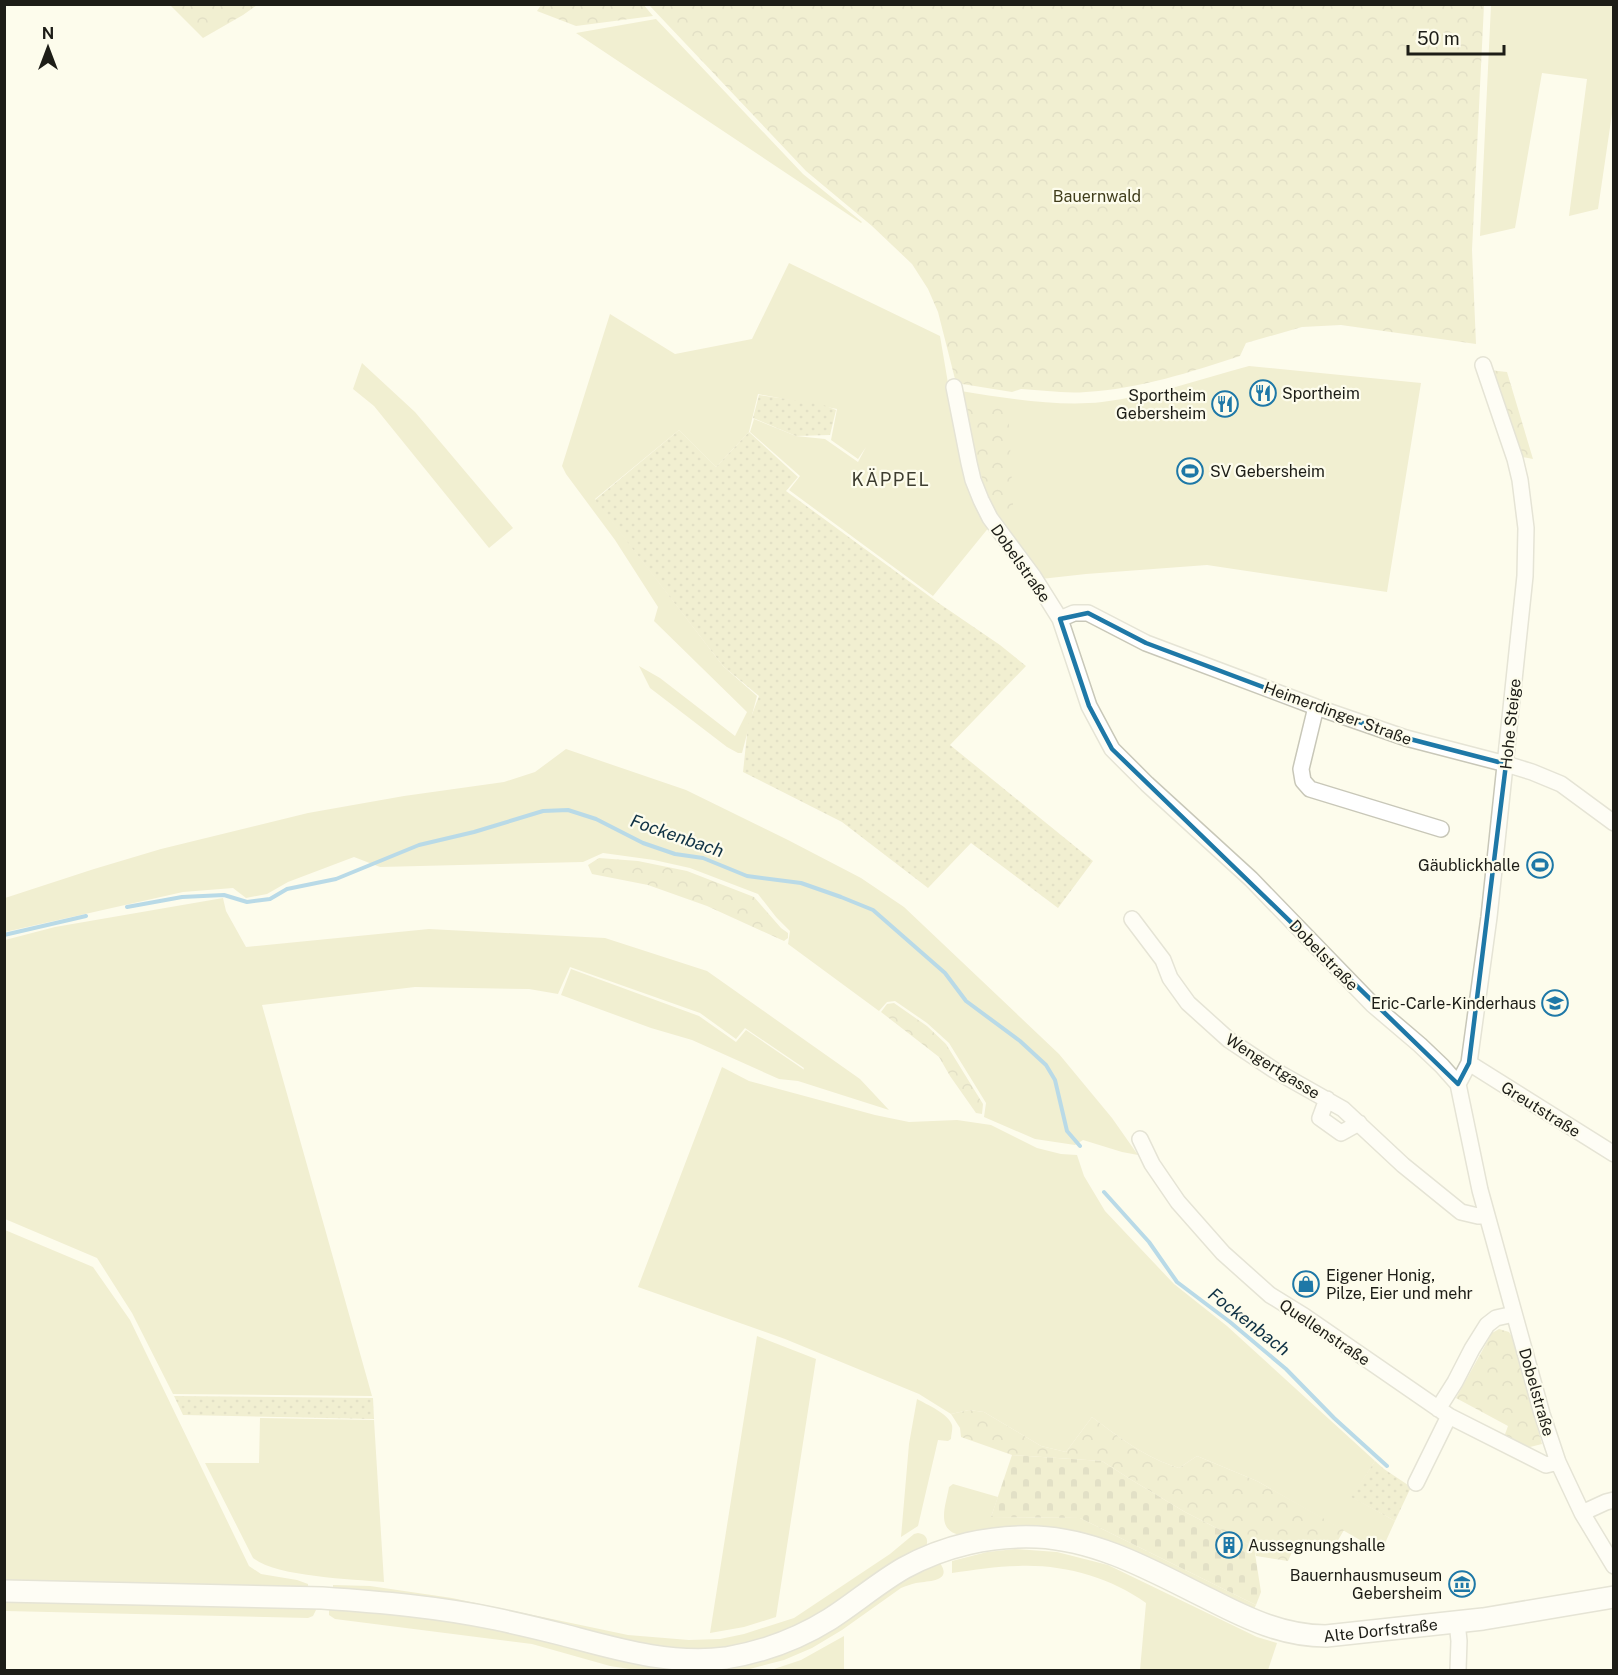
<svg xmlns="http://www.w3.org/2000/svg" width="1618" height="1675" font-family="'Public Sans',sans-serif">
  <style>
    .grass { fill: #e3dfb0 }
    .forest { fill: url(#forest-crowns) }
    .cemetery { fill: url(#cemetery-stones) }
    .garden { fill: url(#garden-dots) }
    .lines { fill: none; stroke-linecap: round; stroke-linejoin: round }
    .stream { stroke: #67b2e0; stroke-width: 4 }
    .street-casing { stroke: #c8c7b8; stroke-width: 18 }
    .secondary-casing { stroke: #c8c7b8; stroke-width: 24 }
    .street { stroke: #fff; stroke-width: 15 }
    .secondary { stroke: #fff; stroke-width: 21 }
    .marked { fill: none; stroke: #1e78a7; stroke-width: 4.5; stroke-linejoin: round }
    .labels { text-anchor: middle; stroke-width: 4.5; stroke-linejoin: round; paint-order: stroke }
    .park-label { font-size: 16px; fill: #403d1b; stroke: #fdfcec }
    .poi-label { font-size: 16px; fill: #1d1d17; stroke: #fdfcec; text-anchor: start }
    .street-label { font-size: 16px; fill: #1d1d17; stroke: #fdfcec }
    .neighbourhood-label { font-size: 18px; letter-spacing: 1.5px; fill: #3e3d30; stroke: #fdfcec }
    .water-label { font-size: 18px; font-style: italic; fill: #0f3144; stroke: #fdfcec }
  </style>
  <defs>
    <pattern id="forest-crowns" width="20" height="18" patternUnits="userSpaceOnUse" patternTransform="scale(1.5)"><rect width="20" height="18" fill="#e3dfb0"/><path d="M2 6a3 3 0 1 1 6 0M12 15a3 3 0 1 1 6 0" fill="none" stroke="#c2bf97"/></pattern>
    <pattern id="cemetery-stones" width="16" height="16" patternUnits="userSpaceOnUse" patternTransform="scale(1.5)"><rect width="16" height="16" fill="#e3dfb0"/><path d="M2 7V4a2 2 0 0 1 4 0v3zM10 15v-3a2 2 0 0 1 4 0v3z" fill="#c2bf97"/></pattern>
    <pattern id="garden-dots" width="8" height="8" patternUnits="userSpaceOnUse" patternTransform="scale(1.5)"><rect width="8" height="8" fill="#e3dfb0"/><path d="M2 2h.1M6 6h.1" fill="none" stroke="#c2bf97" stroke-width="1.8" stroke-linecap="round"/></pattern>
  </defs>
  <rect width="100%" height="100%" fill="#fdfcec"/>
  <path class="grass" d="M1491 5H1613V107L1598 209 1569 216 1587 79 1542 73 1515 228 1480 236Z
    M656 19 803 174 862 222 861 223 576 33Z
    M789 263 940 336 949 389 990 526 933 596 789 490 800 476 750 432 754 419 796 436 825 439 858 462 866 447 858 459 831 440 837 409 758 394 749 432 716 467 679 430 595 499 723 666 757 696 742 753H738L727 747 650 688 639 666 660 678 735 736 747 712 654 621 658 607 615 540 566 474 562 466 610 314 675 354 752 339Z
    M362 363 415 412 513 528 489 548 374 406 353 389Z
    M1249 366 1421 383 1387 592 1207 565 1086 574 1041 579 988 508 977 482 961 391C1004 398 1059 407 1102 402 1152 396 1201 379 1249 366Z
    M566 749 686 790 788 840 861 878 904 907 1059 1054 1112 1118 1138 1155 1122 1152 1083 1140 1075 1145 1035 1139 984 1117 986 1103 949 1043 927 1023 895 1001 887 1002 879 1011 788 944 790 931 776 917 758 894 690 868 654 860 603 853 583 862 380 867 354 857 288 882 267 894 246 898 233 888 183 892 5 932V898L94 869 161 849 308 813 404 796 504 782 535 772Z
    M223 898 226 911 246 947 429 929 605 938 707 971 860 1079 889 1110 798 1081 779 1079 692 1040 651 1028 561 995 571 969 699 1016 736 1042 746 1030 803 1069V1070L804 1068 745 1028 736 1039 700 1013 570 967 558 994 529 989 415 987 262 1005 372 1396 173 1394 132 1313 97 1258 5 1219V940L55 927Z
    M722 1067 749 1081 875 1115 909 1122 957 1120 991 1125 1037 1148 1061 1154 1077 1155 1084 1176 1105 1211 1174 1284 1227 1326 1375 1461 1352 1497 1395 1521 1381 1552 1257 1481 1197 1456 1179 1468C1146 1458 1120 1438 1092 1417L1066 1452 1041 1446 984 1412 969 1410 951 1414 919 1394 785 1339 638 1287Z
    M5 1230 93 1267 130 1320 249 1566 261 1574 297 1580 308 1584V1587L5 1583Z
    M757 1336 816 1359 776 1617 744 1627 710 1633Z
    M917 1399C926 1404 949 1414 952 1425 953 1429 951 1435 951 1439L948 1441 938 1440 918 1526 901 1537 909 1444Z
    M260 1418 374 1420 384 1582C351 1579 277 1577 253 1558L205 1463H259Z
    M953 1484 998 1497 991 1517 1080 1518 1256 1605 1253 1611 1133 1552 960 1535C935 1530 946 1505 949 1487Z
    M918 1533C926 1534 929 1539 926 1547L807 1624 739 1648 665 1651 333 1590V1585L370 1586 452 1598 628 1635 689 1640 720 1639 744 1634 794 1618 890 1554 914 1534Z
    M1015 1549 1057 1552 1108 1565 1257 1637 1277 1643 1268 1670H1140L1146 1603C1110 1577 1062 1564 1018 1566 996 1566 974 1570 952 1573V1561L987 1552Z
    M940 1563C953 1582 928 1581 916 1583 911 1584 906 1586 901 1588L842 1630 812 1648 784 1660 746 1670H636L610 1666 532 1644 335 1619 329 1615V1609L370 1606 723 1663 899 1578Z
    M5 1596 315 1607 316 1610 313 1616 308 1618 5 1611Z
    M844 1636V1670H771L801 1660Z"/>
  <path class="forest" d="M643 4 653 16 576 26 537 11 541 5Z
    M170 5H257L243 15 203 38Z
    M649 5H1484L1472 250 1476 344 1341 325 1302 327 1246 343 1240 356C1191 372 1139 389 1086 392 1065 394 1043 390 1021 389L1012 392 956 383 938 312 928 289 912 264 872 226 806 171Z
    M1489 370 1507 372 1533 459 1517 456Z
    M966 400 1008 405 1014 524 1009 527 986 489 972 448Z
    M599 858 638 861 687 871 754 897 781 928 788 933V938L784 941 707 906 648 885 592 874 588 865Z
    M894 1003 927 1026 946 1044 983 1104 982 1114 976 1113 950 1076 939 1057 881 1012 887 1004Z
    M1499 1329 1509 1332 1514 1340 1542 1444 1530 1447 1504 1437 1508 1426 1456 1398 1492 1333Z
    M969 1410 984 1412 1041 1446 1066 1452 1092 1417C1120 1438 1146 1458 1179 1468L1197 1456 1257 1481 1344 1530 1337 1542 1297 1541 1288 1561 1256 1556 1254 1547 1185 1512 1130 1479 1102 1461 1012 1455 961 1437 960 1428 951 1414Z"/>
  <path class="cemetery" d="M1012 1455 1102 1461 1130 1479 1185 1512 1254 1547 1261 1592 1256 1605 1080 1518 991 1517Z"/>
  <path class="garden" d="M759 395 821 404 836 410 830 435 796 436 753 418Z
    M679 430 716 467 749 432 798 477 786 491 940 604 1000 645 1026 666 950 745 1093 861 1058 908 971 843 928 888 842 822 743 772 748 725 759 696 723 666 595 500Z
    M174 1396 373 1398 374 1419 183 1415Z
    M1375 1461 1384 1469 1411 1487 1395 1521 1351 1497Z"/>
  <g class="lines">
    <path class="stream" d="M127 907 182 897 224 895 247 902 270 899 287 889 336 879 419 845 474 832 543 811 568 810 596 819 643 843 675 854 703 858 747 876 801 883 841 897 873 910 945 973 966 1001 1020 1041 1046 1065 1055 1080 1067 1131 1080 1146
      M4 935 86 916
      M1104 1192 1149 1242 1177 1282 1230 1322 1286 1369 1334 1418 1387 1466"/>
    <g class="street-casing">
      <path id="street" d="M954 387 969 463 973 480 981 500 990 518 1033 576 1060 619 1089 706 1112 749 1147 784 1251 879 1373 1005 1420 1045 1442 1066 1458 1084 1480 1190 1542 1414 1558 1462 1582 1513 1614 1566
        M1060 619 1074 613H1088L1146 643 1316 707 1406 738 1506 764 1532 772 1561 784 1614 823
        M1316 707 1301 769 1303 781 1310 789 1441 829
        M1132 919 1163 960 1170 978 1188 1003 1229 1040 1274 1070 1343 1109 1403 1165 1461 1212 1478 1216H1487
        M1469 1063 1614 1154
        M1458 1084 1469 1063 1489 917 1525 576 1526 528 1520 480 1515 459 1483 365
        M1327 1099 1320 1118 1341 1133 1359 1123
        M1140 1139 1152 1164 1178 1202 1223 1253 1270 1295 1304 1316 1449 1416 1546 1465 1558 1462
        M1438 1409 1455 1382 1472 1349 1487 1325 1496 1318 1514 1314
        M1416 1483 1449 1416
        M1582 1513 1606 1502 1614 1500
        M1457 1622 1459 1641 1458 1670"/>
    </g>
    <g class="secondary-casing">
      <g id="secondary">
        <path id="s1" d="M4 1591 322 1598C380 1602 439 1607 496 1619 519 1624 541 1629 564 1635 617 1649 669 1665 726 1658 762 1652 798 1639 830 1619 855 1603 878 1583 904 1568 944 1546 991 1535 1037 1537 1100 1540 1156 1573 1211 1600 1248 1619 1284 1636 1326 1636L1483 1619 1614 1597"/>
      </g>
    </g>
    <use href="#street" class="street"/>
    <use href="#secondary" class="secondary"/>
  </g>
  <path d="M0 0H1618V1675H0ZM1088 613 1146 643 1316 707 1406 738 1506 764 1469 1063 1458 1084 1112 749 1089 706 1060 619Z" fill="#fdfcec" fill-opacity=".55" fill-rule="evenodd"/>
  <path class="marked" d="M1088 613 1146 643 1316 707 1406 738 1506 764 1469 1063 1458 1084 1112 749 1089 706 1060 619Z"/>
  <defs>
    <g id="restaurant-ring" transform="scale(1.35)"><circle r="9.5" fill="#fdfcec" stroke="#1e78a7" stroke-width="1.5"/><path d="M-5-6h1v4h1v-4h1v4h1v-4h1v5L-1.5 .5V6h-2V.5L-5-1ZM5-6V6H3V1.5H1.5Q1.5-4 5-6Z" fill="#1e78a7"/></g>
    <g id="stadium-ring" transform="scale(1.35)"><circle r="9.5" fill="#fdfcec" stroke="#1e78a7" stroke-width="1.5"/><path d="M0-5a6.5 5 0 1 0 0 10a6.5 5 0 1 0 0-10ZM-3.5-1.8h7v3.6h-7Z" fill="#1e78a7"/></g>
    <g id="school-ring" transform="scale(1.35)"><circle r="9.5" fill="#fdfcec" stroke="#1e78a7" stroke-width="1.5"/><path d="M0-5L7-2L0 1L-7-2ZM-4 1L0 2.5L4 1V4Q0 6-4 4Z" fill="#1e78a7"/></g>
    <g id="shop-ring" transform="scale(1.35)"><circle r="9.5" fill="#fdfcec" stroke="#1e78a7" stroke-width="1.5"/><path d="M-5-2.5h2.3a2.7 3.5 0 0 1 5.4 0H5L5.5 6h-11ZM-1.5-2.5h3a1.5 2.3 0 0 0-3 0Z" fill="#1e78a7"/></g>
    <g id="building-ring" transform="scale(1.35)"><circle r="9.5" fill="#fdfcec" stroke="#1e78a7" stroke-width="1.5"/><path d="M-4-6H4V6H1V3H-1V6H-4ZM-2.5-4.3h1.7v1.8h-1.7ZM.8-4.3h1.7v1.8H.8ZM-2.5-1h1.7V.8h-1.7ZM.8-1h1.7V.8H.8Z" fill="#1e78a7"/></g>
    <g id="museum-ring" transform="scale(1.35)"><circle r="9.5" fill="#fdfcec" stroke="#1e78a7" stroke-width="1.5"/><path d="M0-6L6-3V-2H-6V-3ZM-5-1h2V3h-2ZM-1-1h2V3h-2ZM3-1h2V3H3ZM-6 4H6V6H-6Z" fill="#1e78a7"/></g>
  </defs>
  <g fill-rule="evenodd">
    <use href="#restaurant-ring" x="1263" y="393"/>
    <use href="#restaurant-ring" x="1225" y="404"/>
    <use href="#stadium-ring" x="1190" y="471"/>
    <use href="#stadium-ring" x="1540" y="865"/>
    <use href="#school-ring" x="1555" y="1003"/>
    <use href="#shop-ring" x="1306" y="1284"/>
    <use href="#building-ring" x="1229" y="1545"/>
    <use href="#museum-ring" x="1462" y="1584"/>
  </g>
  <g class="labels">
    <g class="park-label">
      <text x="1097" y="202">Bauernwald</text>
    </g>
    <g class="poi-label">
      <text x="1282" y="399">Sportheim</text>
      <text x="1206" y="401" text-anchor="end">Sportheim<tspan x="1206" dy="18">Gebersheim</tspan></text>
      <text x="1210" y="477">SV Gebersheim</text>
      <text x="1520" y="871" text-anchor="end">Gäublickhalle</text>
      <text x="1536" y="1009" text-anchor="end">Eric-Carle-Kinderhaus</text>
      <text x="1326" y="1281">Eigener Honig,<tspan x="1326" dy="18">Pilze, Eier und mehr</tspan></text>
      <text x="1248" y="1551">Aussegnungshalle</text>
      <text x="1442" y="1581" text-anchor="end">Bauernhausmuseum<tspan x="1442" dy="18">Gebersheim</tspan></text>
    </g>
    <g class="street-label">
      <text transform="translate(1021 563) rotate(55)" y="6">Dobelstraße</text>
      <text transform="translate(1338 713) rotate(20)" y="6">Heimerdinger Straße</text>
      <text transform="translate(1510 724) rotate(-84)" y="6">Hohe Steige</text>
      <text transform="translate(1324 955) rotate(46)" y="6">Dobelstraße</text>
      <text transform="translate(1273 1066) rotate(32)" y="6">Wengertgasse</text>
      <text transform="translate(1541 1109) rotate(32)" y="6">Greutstraße</text>
      <text transform="translate(1325 1332) rotate(34)" y="6">Quellenstraße</text>
      <text transform="translate(1537 1392) rotate(74)" y="6">Dobelstraße</text>
      <text dy="6" stroke="none"><textPath href="#s1" startOffset="1431">Alte Dorfstraße</textPath></text>
    </g>
    <g class="neighbourhood-label">
      <text x="891" y="486">KÄPPEL</text>
    </g>
    <g class="water-label">
      <text transform="translate(677 836) rotate(19)" y="6">Fockenbach</text>
      <text transform="translate(1249 1322) rotate(38)" y="6">Fockenbach</text>
    </g>
  </g>
  <rect width="1618" height="1675" fill="none" stroke="#1d1d17" stroke-width="12"/>
  <g transform="translate(48 48)" stroke="#fdfcec" stroke-width="4.5" paint-order="stroke">
  <path d="M0-4.5L10 22L0 15L-10 22Z" fill="#1d1d17"/>
  <text y="-9" font-size="16" font-weight="bold" text-anchor="middle" fill="#1d1d17">N</text>
  </g>
  <path d="M1408 45v9h96v-9" fill="none" stroke="#1d1d17" stroke-width="3"/>
  <text x="1417" y="45" font-size="18" fill="#1d1d17" stroke="#fdfcec" stroke-width="4.5" paint-order="stroke">50 m</text>
</svg>
